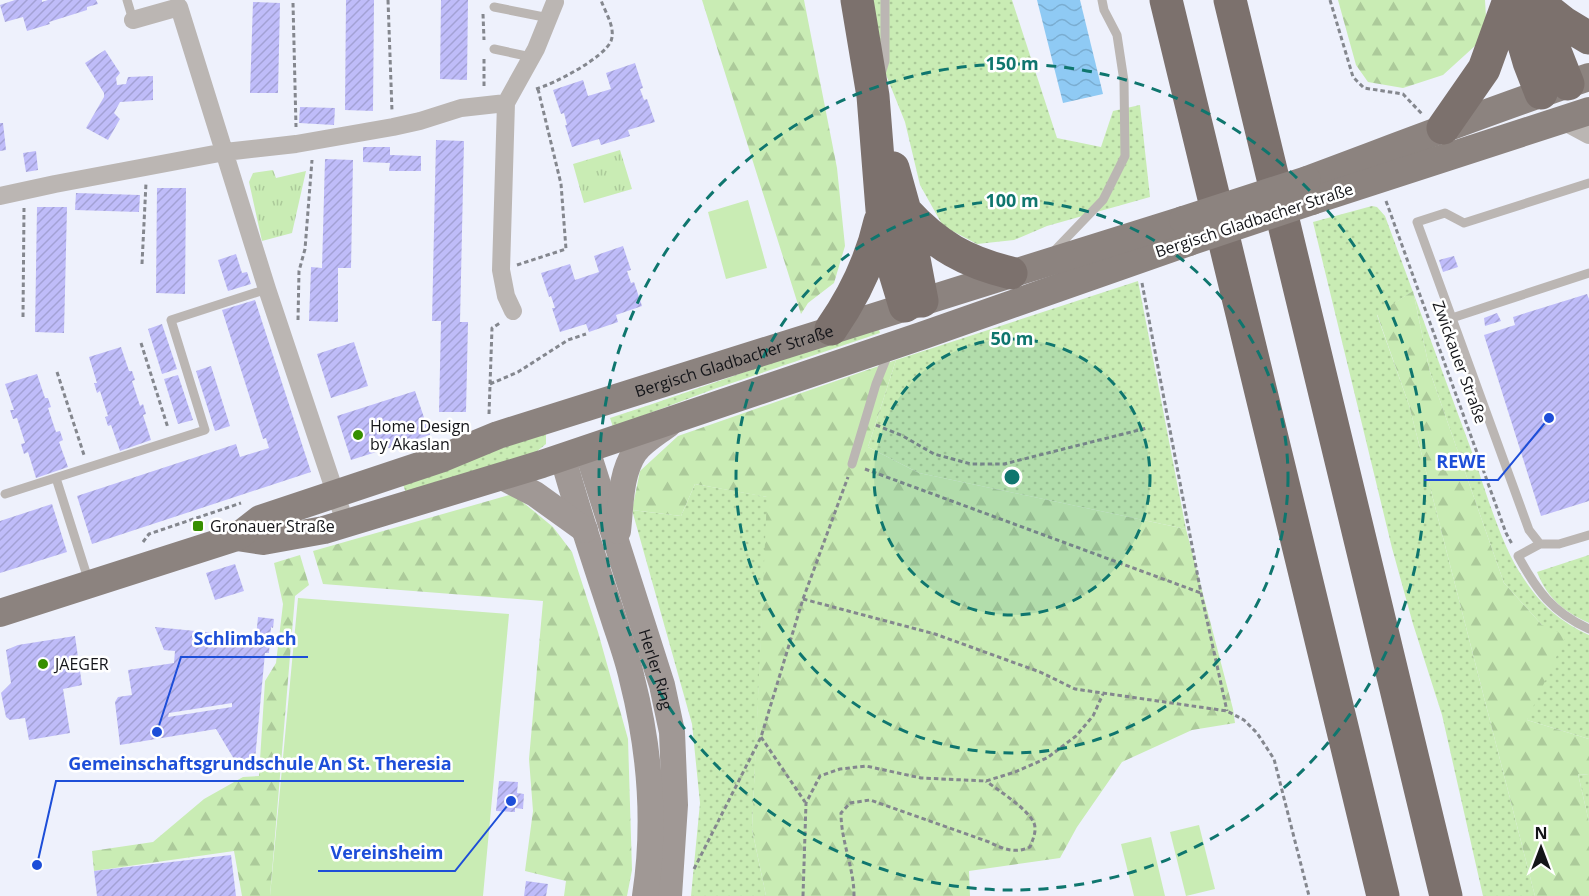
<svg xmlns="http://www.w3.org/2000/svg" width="1589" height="896" font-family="'Open Sans',sans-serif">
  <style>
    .grass { fill: url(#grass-dots) }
    .forest { fill: url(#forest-firs) }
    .park { fill: url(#park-tufts) }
    .pitch { fill: #c9ecb4 }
    .water { fill: url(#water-waves) }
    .building { fill: url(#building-hatch); fill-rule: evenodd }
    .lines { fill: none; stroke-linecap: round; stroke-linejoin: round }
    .path { stroke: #84878e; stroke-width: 3; stroke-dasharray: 4.5 3; stroke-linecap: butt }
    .service { stroke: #bbb6b3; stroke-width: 9 }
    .minor { stroke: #bbb6b3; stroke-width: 18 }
    .secondary { stroke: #a09895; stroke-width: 26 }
    .primary { stroke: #8c837f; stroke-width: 28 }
    .motorway { stroke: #7c716d; stroke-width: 33 }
    .primary-bridge { stroke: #8c837f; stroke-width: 28 }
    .ring { fill: none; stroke: #0f766e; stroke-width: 3; stroke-dasharray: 10 8 }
    .poi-dot { fill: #368f00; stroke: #fff; stroke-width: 2 }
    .labels { text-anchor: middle; stroke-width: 5; stroke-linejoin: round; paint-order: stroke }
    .street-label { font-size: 16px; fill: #141519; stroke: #fff }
    .poi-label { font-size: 16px; fill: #141519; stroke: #fff; text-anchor: start }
    .centre { fill: #0f766e; stroke: #fff; stroke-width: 3 }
    .ring-label { font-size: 18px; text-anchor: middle; font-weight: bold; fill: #0f766e; stroke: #fff; stroke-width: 5; stroke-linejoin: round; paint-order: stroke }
    .leader { fill: none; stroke: #1d4ed8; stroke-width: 2 }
    .callout-dot { fill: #1d4ed8; stroke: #fff; stroke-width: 2 }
    .callout-label { font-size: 18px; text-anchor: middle; font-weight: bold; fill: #1d4ed8; stroke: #fff; stroke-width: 5; stroke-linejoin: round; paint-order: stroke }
  </style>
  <defs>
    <pattern id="grass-dots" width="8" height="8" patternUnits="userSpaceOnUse" patternTransform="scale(1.5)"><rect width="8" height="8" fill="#c9ecb4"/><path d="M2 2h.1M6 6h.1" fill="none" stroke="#acca9a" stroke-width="1.8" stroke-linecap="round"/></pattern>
    <pattern id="forest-firs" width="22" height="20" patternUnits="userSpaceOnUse" patternTransform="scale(1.5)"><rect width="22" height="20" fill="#c9ecb4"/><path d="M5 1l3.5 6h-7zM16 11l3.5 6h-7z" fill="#acca9a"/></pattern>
    <pattern id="park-tufts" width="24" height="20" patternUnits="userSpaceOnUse" patternTransform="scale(1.5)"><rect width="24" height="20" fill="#c9ecb4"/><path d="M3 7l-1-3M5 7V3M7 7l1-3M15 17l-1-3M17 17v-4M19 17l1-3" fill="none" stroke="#acca9a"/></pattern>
    <pattern id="water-waves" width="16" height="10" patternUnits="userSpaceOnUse" patternTransform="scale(1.5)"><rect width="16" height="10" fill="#8fcaf4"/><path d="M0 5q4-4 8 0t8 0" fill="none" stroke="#7aadd1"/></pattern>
    <pattern id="building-hatch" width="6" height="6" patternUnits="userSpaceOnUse" patternTransform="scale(1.5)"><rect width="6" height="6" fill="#bfbcf9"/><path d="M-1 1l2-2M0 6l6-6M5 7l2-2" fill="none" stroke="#a3a1d5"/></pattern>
  </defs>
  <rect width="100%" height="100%" fill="#eef1fc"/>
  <path class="grass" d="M866 0H1012L1057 138 1101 147 1113 111 1140 105 1150 197 1047 226 1014 240 977 244 943 226 920 185 905 122 874 45Z
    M1372 206 1377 207 1385 216C1414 295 1443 373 1472 452 1486 491 1501 546 1524 579 1541 605 1561 622 1589 635V739L1527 720 1542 625 1504 583 1430 372 1413 291 1377 315 1409 405 1535 896H1483L1442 715 1413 624 1392 548 1313 222Z
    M1138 281 1186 529 919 473 868 447 896 360Z
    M878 326 880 333 714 389 613 427 610 418C700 389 788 356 878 326Z
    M546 433V444L536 452 406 493 402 482Z
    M695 484 768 497 752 829 766 896H691L700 803 692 724 632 510 681 516Z
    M1589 555V623C1563 611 1548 599 1537 572Z
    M1578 774 1589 775V822Z"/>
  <path class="forest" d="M702 0H804L837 168 845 246 834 283 808 303 801 314Z
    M1338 0H1485L1487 35 1443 75 1403 88 1368 82 1356 65Z
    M1413 291 1430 372 1504 583 1542 625 1566 636 1527 720 1589 739V775L1578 774 1589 822V896H1535L1409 405 1377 314Z
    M896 360 868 447 919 473 1186 529 1233 709 1235 723 1192 730 1122 762 1077 827 1060 858 969 871 970 896H766L752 829 767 497 695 484 681 516 632 510 640 471 678 436Z
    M513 494 553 527 572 552 598 632 628 739 632 870 627 896H564L566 881 525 871 533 811 529 759 543 601 323 584 313 551Z
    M300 555 309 585 295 596 270 896H242L234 851 94 871 92 851 153 842 204 799 243 777 259 776 265 681 276 663 283 604 274 563Z"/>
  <path class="park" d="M620 150 632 189 584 203 573 164Z
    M273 170 276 178 306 171 292 233 262 241 249 182 253 173Z"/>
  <path class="pitch" d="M748 200 767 268 726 279 708 212Z
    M298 598 509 614 483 896H270Z
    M1199 825 1215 889 1186 896 1170 832Z
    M1151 837 1165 896H1134L1121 844Z"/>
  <path class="water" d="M1037 0H1080L1103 94 1063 103Z"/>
  <path class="building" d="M15 0H42V2L48 0H96L98 4 87 7V10L49 22 50 24 27 31 23 17 5 22 0 5Z
    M346 0H374L373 111 345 110Z
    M441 0H468L467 80 440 79Z
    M253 2 280 3 278 93H250Z
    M105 50 120 73 116 78 117 85 126 84 128 77 153 76V100L120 102 114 113 120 119 108 140 86 128 104 97V93L85 63Z
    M635 63 643 88 640 89 644 100 647 99 655 122 628 130 630 136 601 145 599 139 572 147 565 125H567L564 113 561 114 553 90 583 80 588 96 611 89 606 73Z
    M300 107 335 108 334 125 299 123Z
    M0 123H3L6 150 0 151Z
    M436 140 464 141 460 322H468L466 412H439L441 321H432Z
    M363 147H390V155L421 156V171H389L390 163 363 162Z
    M36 151 38 170 26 172 23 153Z
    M325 159 353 160 351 268H338V322L309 321 311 267 322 268Z
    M157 188H186L185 294 156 293Z
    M76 193 140 195 139 212 75 210Z
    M37 207H67L64 333 35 332Z
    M623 246 631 270 627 271 631 283 634 282 642 306 616 315 618 322 589 332 586 324 560 332 552 308H555L551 296 549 297 541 273 570 264 575 280 599 272 594 256Z
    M236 254 242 273 247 272 251 284 228 291 218 260Z
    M1454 256 1458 267 1443 272 1439 260Z
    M1587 294 1589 299V501L1541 516 1484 335 1515 325 1513 317Z
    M255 300 311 472 92 544 77 496 236 444 240 457 269 448 266 438 263 439 222 310Z
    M1497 313 1501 321 1485 326 1484 318Z
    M162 324 177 369 162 374 148 329Z
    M354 342 368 386 331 398 317 354Z
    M121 347 129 371H132L135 380 132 381 140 406 143 404 146 414 143 415 151 440 120 451 111 425 108 426 105 417 108 416 100 391 97 393 94 383H97L89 357Z
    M211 366 230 426 215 431 196 371Z
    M37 374 45 398H48L51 407 48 408 56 432 60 431 63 440 59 442 68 467 36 478 28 452 24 454 21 444 25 443 17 418 13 419 10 410H14L5 384Z
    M178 375 193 420 178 424 164 379Z
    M415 391 430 435 351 460 337 416Z
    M52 504 67 552 0 573V521Z
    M235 564 244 591 215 600 206 573Z
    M258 617 274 619 273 628 271 627 269 653H265L254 770 240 769 216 729 120 745 115 702 118 697 132 695 128 670 174 663 175 651 164 650 155 627 256 637ZM232 703V707L168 717 169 713Z
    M75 636 82 685 63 689 70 733 29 740 25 718 10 720 6 717 1 693 11 683 6 650 18 645Z
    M499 781 518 782 517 793 524 794 523 809 515 808V812L496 811Z
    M231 855 236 896H97L94 871Z
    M526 881 548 884 546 896H524Z"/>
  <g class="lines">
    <path class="path" d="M388 0 392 111
      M1330 0 1353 77 1364 88 1403 94 1422 114
      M293 3 296 127
      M483 14 484 40
      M484 59V88
      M536 89C554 84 604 58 611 41 616 28 605 12 601 0
      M1386 201 1506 533 1512 544
      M142 264 146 183
      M517 265 566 249 561 184 538 89
      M1142 283 1201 593 1227 711
      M23 317 24 208
      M298 320 299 271 305 249 312 160
      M141 343 168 428
      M57 372 84 455
      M490 384 518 372 568 340 586 334
      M489 414 492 328 500 323
      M876 425 903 436 934 454 971 464H1004L1147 428
      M865 469 1201 593
      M143 542 149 534 241 503
      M803 599 935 634 1040 672 1075 689 1227 711 1244 720 1257 733 1274 759 1309 896
      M761 737 805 802
      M694 869 761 737 803 599 848 477
      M803 896 806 803 820 776 840 769 866 766 921 778 986 781 1015 772 1047 758 1076 736 1093 716 1103 694
      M854 896C854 867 841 842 841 813L850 803 870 800 989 842C1003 849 1015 854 1030 847 1033 839 1037 831 1034 823 1027 808 999 791 986 781"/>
    <path class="service" d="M127 0 133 20
      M494 7 549 18
      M494 49 531 57
      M881 74 885 61V0
      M1589 183 1464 223 1445 213 1417 222 1529 530 1540 544H1559L1589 535
      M1054 251 1103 200 1125 156 1124 81 1117 35 1104 10 1102 0
      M1452 318 1589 273
      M852 464 876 384 888 354
      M56 478 89 582
      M5 494 205 430 171 320 267 289
      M1540 544 1518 556C1537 591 1552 612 1589 629"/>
    <path class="minor" d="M133 20 179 7 267 289 346 525
      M1563 121 1589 135
      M0 196 55 184 225 152 296 144 393 127 420 121 461 108 506 103
      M513 311 506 296 501 270 506 103 536 49 555 2"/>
    <g class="secondary">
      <path id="s1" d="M587 450 662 685 672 732 675 805 669 896"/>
      <path d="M563 458C578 513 597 568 615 623 621 641 628 660 632 679 650 750 656 824 645 896"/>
      <path d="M502 477 535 494 585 530"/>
      <path d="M618 531C621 505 620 474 635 452 643 441 659 432 669 424"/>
    </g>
    <g class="primary">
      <path d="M1307 180C1401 145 1494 109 1589 77"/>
      <path d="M1312 201 1589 111"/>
      <path d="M237 537 263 541 324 530 542 464 921 336 1189 242"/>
      <path id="s2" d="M0 613 237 537 260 519 440 459 498 435 1183 220"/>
    </g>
    <path class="motorway" d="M857 0 873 96 882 210 891 260 905 306
      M1166 0 1383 896
      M1230 0 1446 896
      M1511 0 1529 62 1541 93
      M1535 0 1568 84
      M1535 0 1564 23 1589 38
      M1443 128 1484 69 1509 0
      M893 168 905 211 922 301
      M905 211C937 246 966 262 1011 273
      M831 329C854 296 871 261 880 221"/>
    <path class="primary-bridge" d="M1183 220 1307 180
      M1189 242 1312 201"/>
  </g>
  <circle cx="1012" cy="477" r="138" fill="#0f766e" fill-opacity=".12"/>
  <g class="ring">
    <circle cx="1012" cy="477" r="138"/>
    <circle cx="1012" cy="477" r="276"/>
    <circle cx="1012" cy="477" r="413"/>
  </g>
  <g class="poi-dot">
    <circle cx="358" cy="435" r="6"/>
    <rect x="192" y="520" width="12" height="12" rx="3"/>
    <circle cx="43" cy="664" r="6"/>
  </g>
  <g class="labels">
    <g class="street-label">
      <text transform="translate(1254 220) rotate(-18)" y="6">Bergisch Gladbacher Straße</text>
      <text dy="6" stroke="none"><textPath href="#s2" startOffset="778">Bergisch Gladbacher Straße</textPath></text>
      <text transform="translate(1460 362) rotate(70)" y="6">Zwickauer Straße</text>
      <text dy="6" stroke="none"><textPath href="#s1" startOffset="230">Herler Ring</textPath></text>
    </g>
    <g class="poi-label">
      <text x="370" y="432">Home Design<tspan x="370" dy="18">by Akaslan</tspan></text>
      <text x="210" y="532">Gronauer Straße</text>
      <text x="55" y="670">JAEGER</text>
    </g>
  </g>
  <circle cx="1012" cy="477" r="9" class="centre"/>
  <g class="ring-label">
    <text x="1012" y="70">150 m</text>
    <text x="1012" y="207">100 m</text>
    <text x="1012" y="345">50 m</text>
  </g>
  <path class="leader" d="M1549 418L1498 480H1424M157 732L181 657H308M37 865L56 781H464M511 801L455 871H318"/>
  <g class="callout-dot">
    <circle cx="1549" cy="418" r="6"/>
    <circle cx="157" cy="732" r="6"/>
    <circle cx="37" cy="865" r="6"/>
    <circle cx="511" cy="801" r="6"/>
  </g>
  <g class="callout-label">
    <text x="1461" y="468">REWE</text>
    <text x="245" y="645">Schlimbach</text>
    <text x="260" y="770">Gemeinschaftsgrundschule An St. Theresia</text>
    <text x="387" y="859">Vereinsheim</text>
  </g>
  <g transform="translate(1541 848)" stroke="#ffffff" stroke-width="4.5" paint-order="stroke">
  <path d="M0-4.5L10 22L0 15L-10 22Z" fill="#141519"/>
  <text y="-9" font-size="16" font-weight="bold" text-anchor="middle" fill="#141519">N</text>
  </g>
</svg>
